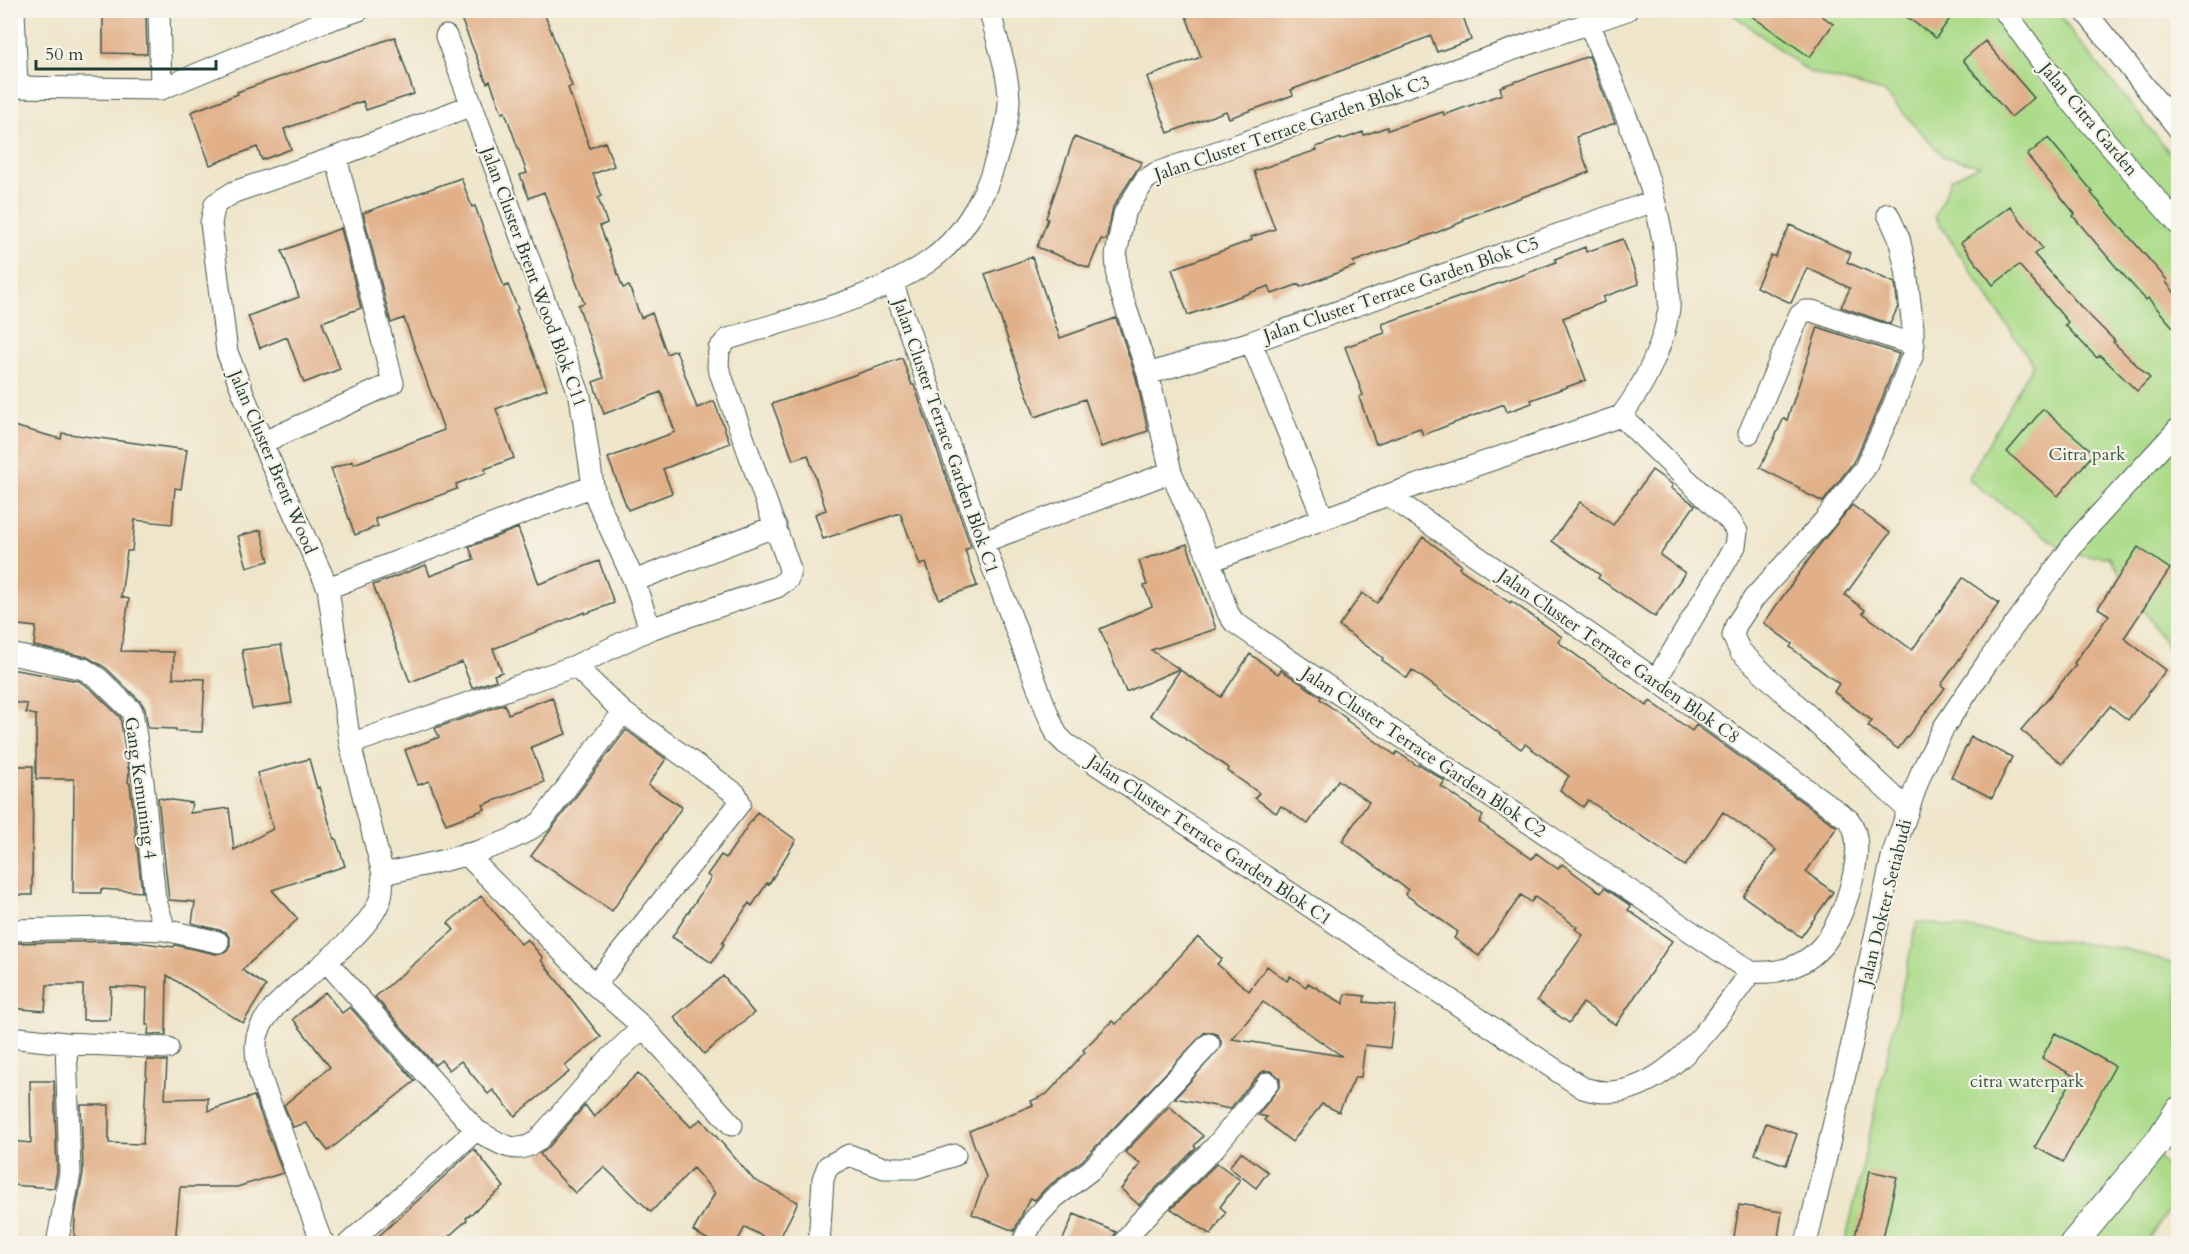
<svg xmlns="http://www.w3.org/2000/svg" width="2189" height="1254" font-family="Cardo,serif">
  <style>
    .green { fill: #abdb89; stroke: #658c5e; stroke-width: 1.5 }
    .building { fill: #e1b089; fill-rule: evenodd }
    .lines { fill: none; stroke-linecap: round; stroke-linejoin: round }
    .minor-casing { stroke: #3e564a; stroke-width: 23 }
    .tertiary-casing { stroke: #3e564a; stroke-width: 29 }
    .minor { stroke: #fff; stroke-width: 21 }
    .tertiary { stroke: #fff; stroke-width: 27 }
    .labels { text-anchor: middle; stroke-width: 4.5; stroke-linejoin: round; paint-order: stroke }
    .street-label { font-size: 18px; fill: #1f3d34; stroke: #f7f3e8 }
    .park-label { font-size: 18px; fill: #3b5d45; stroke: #f7f3e8 }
  </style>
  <rect width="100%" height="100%" fill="#f7f3e8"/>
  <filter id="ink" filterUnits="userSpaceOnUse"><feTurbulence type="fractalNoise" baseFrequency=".0167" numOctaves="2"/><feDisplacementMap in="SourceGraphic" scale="12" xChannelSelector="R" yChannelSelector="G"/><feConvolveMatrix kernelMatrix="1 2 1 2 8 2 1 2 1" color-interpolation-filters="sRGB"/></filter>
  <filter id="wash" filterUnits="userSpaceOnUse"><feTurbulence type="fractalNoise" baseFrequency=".008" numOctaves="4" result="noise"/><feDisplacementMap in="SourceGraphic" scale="24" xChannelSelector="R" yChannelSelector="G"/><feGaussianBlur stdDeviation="1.35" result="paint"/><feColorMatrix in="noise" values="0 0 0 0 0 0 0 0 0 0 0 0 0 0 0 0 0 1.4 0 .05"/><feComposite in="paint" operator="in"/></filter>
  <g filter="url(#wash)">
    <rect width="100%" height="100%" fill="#efe5ca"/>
    <path class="green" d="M1729 11H2058L2071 31 2178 163V663L2109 557 2070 554 1968 479 2033 364 1935 217 1951 179 1980 165 1944 157 1884 92 1809 72Z
      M1917 922 2126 949 2178 965V1087L2152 1149 2178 1181V1199L2145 1243 1845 1244Z"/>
    <g id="blocks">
      <path class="building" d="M474 10H543L572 86 568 88 590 148 605 142 614 166 593 174 602 196 598 198 607 223 600 226 623 288 629 286 641 318 652 313 667 354 676 350 697 408 714 401 730 443 663 469 672 493 628 510 608 458 675 432 661 392 604 414 593 382 604 378 578 305 584 303 574 276 575 275 544 192 529 198 520 175 527 173 505 112 502 113 490 81 487 83 460 16Z
        M1184 10H1461L1471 40 1437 52 1431 36 1291 90 1293 95 1266 105 1229 118 1226 111 1168 133 1147 77 1201 57Z
        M1743 10H1814L1833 24 1810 57Z
        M1897 10H1956L1936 38Z
        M103 13 146 14 147 54 103 53Z
        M395 37 414 94 366 110 363 101 284 129 291 149 262 160 257 147 210 165 191 112 238 94 237 92Z
        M1985 41 2034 98 2011 117 1963 60Z
        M1589 56 1615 123 1576 137 1589 172 1463 219 1464 221 1438 232 1353 262 1355 266 1300 287 1299 284 1272 294 1269 286 1188 315 1172 269 1252 240 1251 237 1275 229 1254 171 1317 150 1316 147 1341 138V140L1363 132 1364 135 1387 127 1388 130 1443 112 1444 115 1502 94 1500 87Z
        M1074 137 1142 162 1113 207 1106 240 1101 239 1089 268 1037 247 1048 219 1046 218Z
        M2048 138 2093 192 2091 193 2167 280 2166 282 2178 297V333L2148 298 2146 300 2117 268 2073 216 2075 214 2027 155Z
        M461 178 472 207 475 206 504 287 508 285 518 309 516 310 547 389 496 409 514 458 485 469 486 473 456 484 457 489 375 519 378 526 355 535 331 469 353 461 354 464 444 430 404 318 391 323 363 213Z
        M2010 206 2042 248 2034 254 2082 308 2115 341 2113 342 2150 378 2137 391 2100 355 2097 358 2065 325 2068 322 2019 265 1993 285 1961 243Z
        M1790 225 1851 253 1847 262 1895 283 1898 307 1890 324 1841 307 1850 288 1807 268 1791 303 1756 287 1771 255 1775 257Z
        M341 228 361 308 322 322 340 369 304 383 287 337 260 348 248 316 299 297 282 251Z
        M1623 239 1639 284 1603 297 1604 302 1563 318 1586 380 1531 400 1532 403 1507 412 1504 404 1423 435 1420 428 1376 444 1359 397 1363 395 1345 347 1385 333 1382 324 1523 275 1556 262 1555 259 1585 247 1586 252Z
        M1032 257 1060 338 1116 318 1136 377 1148 431 1101 447 1085 399 1035 417 985 274Z
        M1818 327 1899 354 1880 404 1858 453 1852 464 1823 502 1799 490 1800 488 1760 468 1784 418 1787 420Z
        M902 358 912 385H914L971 547 965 550 977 586 939 599 926 563 920 565 900 513 823 539 815 514 826 510 808 455 793 460 772 404Z
        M2043 409 2094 453 2058 496 2007 452Z
        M10 425 61 439 62 433 187 450 181 489 175 488 172 524 135 520 132 551H127L121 597 129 599 121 651 174 652 173 678 205 679 202 732 176 731V729L148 728 145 709 141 702 106 668 87 657 34 646 36 627 10 624Z
        M1652 470 1673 485 1671 488 1695 505 1660 555 1685 573 1655 617 1598 578 1600 575 1552 541 1580 502 1613 525Z
        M1852 505 1890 533 1845 595 1865 610 1863 613 1912 650 1963 578 1999 603 1941 685 1945 688 1898 749 1868 726 1872 721 1834 692 1839 684 1790 647 1792 644 1764 623 1817 548Z
        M518 528 539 584 599 561 614 603 585 614V612L493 649 502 672 494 675 496 680 472 688 462 662 410 682 373 585 426 565 430 576 474 559 469 547Z
        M261 530 269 561 247 567 238 536Z
        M1423 537 1461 565 1459 568 1510 603 1511 601 1562 637 1558 642 1647 706 1650 701 1692 731 1696 725 1837 827 1806 872 1833 892 1801 937 1743 896 1776 850 1723 812 1685 866 1588 800 1583 807 1560 790 1569 776 1525 744 1521 749 1412 670 1407 678 1382 660 1383 658 1339 626 1362 593 1377 603Z
        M1187 544 1216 629 1151 650 1179 669 1126 692 1100 629 1152 606 1144 586 1147 585 1139 561Z
        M2138 547 2170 569 2124 638 2166 670 2128 720 2110 706 2062 764 2021 730 2076 665 2074 663 2109 615 2098 608Z
        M281 645 292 703 252 709 242 650Z
        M1250 654 1278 674 1281 670 1321 697 1320 699 1347 719 1346 720 1395 755 1397 752 1418 766 1419 764 1445 781 1441 786 1483 816 1479 822 1532 859 1536 853 1558 869 1562 864 1601 893 1604 888 1631 906 1628 910 1672 941 1616 1025 1583 1003 1569 1023 1537 1000 1583 935 1575 929 1577 927 1535 897 1531 902 1521 895 1479 956 1454 938 1458 932 1405 894 1408 890 1342 841 1369 802 1338 780 1308 824 1281 806 1276 813 1255 798 1259 793 1228 771 1229 768 1150 715 1180 670 1221 697Z
        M10 669 79 681 91 689 120 717 129 773 128 782 130 784 142 892 101 889V893H73L74 779H36V715L26 713 27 704 10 702Z
        M552 697 566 734 531 747 544 782 483 805 485 809 446 824 429 781 418 785 405 750 439 737 435 728 505 704 508 714Z
        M626 730 666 759 648 785 682 807 612 911 531 856Z
        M1971 737 2012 757 1992 798 1951 777Z
        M309 759 317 788 319 787 334 839H336L345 866 272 890 298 919 242 970 266 986 243 1023 167 975 166 1035 148 1034 149 1025H146L147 988 111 987 110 1020H83V985H47L45 1011 10 1008 14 956H10V943L129 941 174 947 175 945 216 954 227 951 230 945V939L226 932 192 923 195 902 169 900 158 798 192 803 190 813 229 808 234 850 273 829 257 773Z
        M10 766H33L32 895H10Z
        M757 812 796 840 769 884 767 883 752 906 749 903 722 943 724 944 712 963 672 937 711 878 707 875 721 855 726 858Z
        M481 896 521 944 527 939 543 958 541 960 601 1037 565 1066 569 1072 515 1116 493 1090 488 1094 461 1061 449 1070 441 1060 435 1065 375 997 454 930 448 923Z
        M1198 937 1222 959 1217 964 1249 991 1267 966 1287 981 1290 976 1306 987 1308 983 1344 1004 1345 994 1365 996 1364 1002 1395 1005 1390 1048 1365 1045 1361 1077H1355L1339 1112 1322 1104 1292 1142 1264 1120 1267 1117 1258 1115 1280 1086V1078L1271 1071H1264L1259 1074 1230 1109 1175 1098 1221 1047V1041L1218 1035 1211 1032H1205L1083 1160 1046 1188 1035 1200 1030 1198 1014 1231 972 1214 986 1177 969 1131 1033 1105 1031 1101 1047 1094 1085 1052 1083 1050 1112 1021 1116 1024ZM1263 1002 1342 1056 1232 1039Z
        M723 976 754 1013 704 1054 674 1017Z
        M325 992 342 1013 350 1007 415 1081 328 1151 306 1123 293 1127 284 1105 330 1067 293 1019Z
        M2055 1033 2115 1066 2063 1162 2035 1147 2074 1076 2042 1058Z
        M147 1060 167 1061 165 1099 208 1098V1111L254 1096 283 1173 237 1187H180L175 1244H74L75 1215 83 1173 81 1105H109V1143L143 1144Z
        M638 1073 691 1127 701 1119 754 1180 798 1202 777 1244 745 1227 736 1244H715L693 1231 715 1193 693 1168 651 1212 604 1167 575 1193 549 1166 540 1154 547 1149 585 1105 594 1117Z
        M30 1081H54L57 1172 54 1188 10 1185V1141L31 1143Z
        M1169 1106 1203 1136 1194 1146 1196 1148 1139 1205 1121 1189 1141 1164 1125 1152Z
        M1766 1123 1797 1134 1786 1165 1755 1154Z
        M474 1149 504 1187 466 1218 467 1220 440 1244H370Z
        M1241 1152 1268 1172 1256 1188 1229 1167Z
        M1217 1163 1240 1180 1220 1207 1226 1212 1211 1235 1171 1209Z
        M1870 1171 1897 1177 1882 1242 1855 1236Z
        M1739 1205 1782 1212 1777 1244 1734 1237Z
        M1074 1214 1116 1232 1110 1244H1061Z"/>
    </g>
  </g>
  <g filter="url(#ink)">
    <use href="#blocks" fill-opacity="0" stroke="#3e564a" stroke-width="1.5"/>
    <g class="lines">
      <g class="minor-casing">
        <path id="minor" d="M14 10 17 87
          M159 10 161 89
          M2004 10 2069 99 2178 224
          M2084 10 2178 128
          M1590 25C1621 105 1662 190 1667 277 1668 287 1670 299 1669 309 1663 347 1644 386 1621 416
          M446 36 580 396 593 486 597 500 634 581 776 526
          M10 87 161 89 320 23 359 10
          M472 105 336 157 234 192 215 204 211 223 227 352 267 454 328 588 350 744 383 874C433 862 499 853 541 822L623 712
          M1888 214 1899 238 1906 270 1913 328V354L1892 409 1865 468 1824 521 1754 598 1736 625 1733 636 1740 651 1907 809
          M892 282 983 542 1049 717 1057 735 1066 744 1583 1088C1656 1112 1714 1022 1751 972
          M1251 342 1323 518
          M1148 374 1251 342 1654 201
          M1621 416 1730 521 1737 532 1735 546 1656 680
          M1749 433 1799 316 1805 311H1812L1914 345
          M262 443 393 383 336 157
          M1388 495 1656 680 1849 820C1870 846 1843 923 1822 946 1803 968 1778 974 1751 972L1381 723 1234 622 1228 613 1210 561 1171 472 1148 374 1118 284 1116 255 1124 214 1145 180 1156 173 1627 10
          M983 542 1171 472
          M1210 561 1388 495 1621 416
          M634 581 650 629
          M328 588 593 486
          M10 654 84 669 99 679 132 711 143 782 155 898 165 930
          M575 666 623 712 736 794 740 803 595 985
          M350 744 575 666 650 629 777 587 788 579 790 570 788 563 718 367 719 349 728 339C792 318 872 300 928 262 961 239 984 200 995 162 1002 141 1009 121 1009 99 1008 66 996 42 990 10
          M466 854 595 985 643 1027 732 1125
          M10 930 109 928 165 930 218 942
          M327 962 476 1130C497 1142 515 1157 537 1141L607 1061 643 1027
          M10 1037 66 1043 168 1048
          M57 1244 70 1173 66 1043
          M325 1244 321 1240C307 1203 293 1165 280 1128 270 1102 255 1072 256 1044 257 996 364 951 381 897 383 890 382 881 383 874
          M348 1244 476 1130
          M819 1244 823 1179 828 1166 849 1155 884 1168H915L955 1155
          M1022 1244 1033 1221 1054 1198 1092 1169 1209 1044
          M1123 1244 1138 1224 1215 1147 1268 1083
          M1806 1244 1851 1048 1893 853 1921 773 1944 727 1989 660 2079 537 2178 429"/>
      </g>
      <g class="tertiary-casing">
        <path id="tertiary" d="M2073 1244 2158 1142 2178 1111"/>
      </g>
      <use href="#minor" class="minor"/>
      <use href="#tertiary" class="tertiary"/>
    </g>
  </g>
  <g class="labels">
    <g class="street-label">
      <text transform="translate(2089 119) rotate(50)" y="6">Jalan Citra Garden</text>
      <text transform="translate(1292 128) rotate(-19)" y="6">Jalan Cluster Terrace Garden Blok C3</text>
      <text transform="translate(534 277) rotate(70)" y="6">Jalan Cluster Brent Wood Blok C11</text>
      <text transform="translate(1401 289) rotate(-19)" y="6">Jalan Cluster Terrace Garden Blok C5</text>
      <text transform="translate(946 436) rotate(71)" y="6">Jalan Cluster Terrace Garden Blok C1</text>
      <text transform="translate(273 462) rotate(67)" y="6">Jalan Cluster Brent Wood</text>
      <text transform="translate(1619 656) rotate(35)" y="6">Jalan Cluster Terrace Garden Blok C8</text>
      <text transform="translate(1424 752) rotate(34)" y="6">Jalan Cluster Terrace Garden Blok C2</text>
      <text transform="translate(141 788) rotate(82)" y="6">Gang Kemuning 4</text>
      <text transform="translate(1210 840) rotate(34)" y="6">Jalan Cluster Terrace Garden Blok C1</text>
      <text transform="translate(1885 902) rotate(-76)" y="6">Jalan Dokter Setiabudi</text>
    </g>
    <g class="park-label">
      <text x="2087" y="460">Citra park</text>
      <text x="2027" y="1087">citra waterpark</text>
    </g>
  </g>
  <rect width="2189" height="1254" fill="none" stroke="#f7f3e8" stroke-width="36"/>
  <path d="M36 60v9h180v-9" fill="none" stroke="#1f3d34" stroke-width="3"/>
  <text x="45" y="60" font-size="18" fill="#1f3d34" stroke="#f7f3e8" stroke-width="4.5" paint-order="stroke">50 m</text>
</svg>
